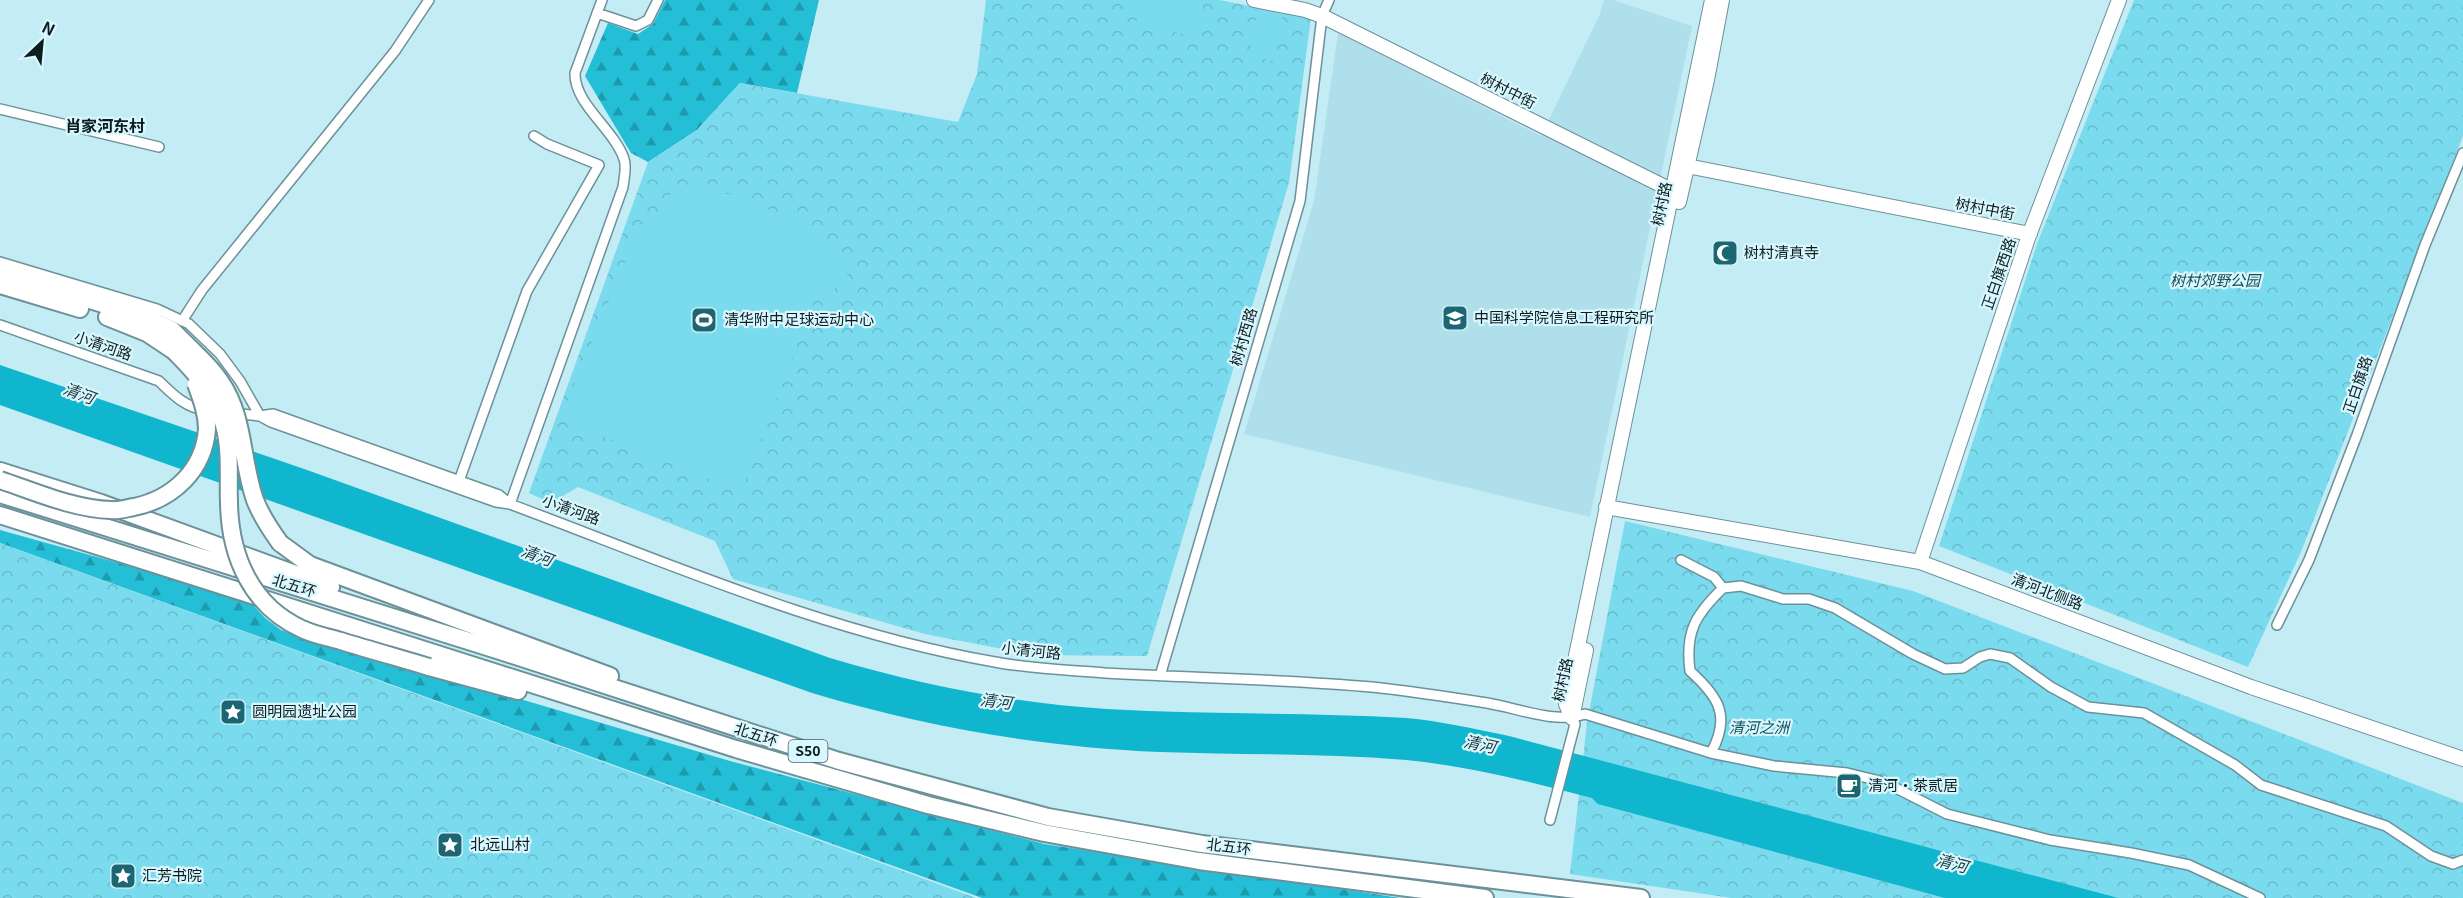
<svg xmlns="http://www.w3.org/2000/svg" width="2463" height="898" font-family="Georgia,'Noto Sans SC',serif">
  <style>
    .built { fill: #afdfea }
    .forest { fill: url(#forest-firs) }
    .park { fill: url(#park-crowns) }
    .pitch { fill: #7adaee }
    .water { fill: #10b5ce }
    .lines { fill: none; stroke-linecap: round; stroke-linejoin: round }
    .street-casing { stroke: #6c9199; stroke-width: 12 }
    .secondary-casing { stroke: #6c9199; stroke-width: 16 }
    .highway-casing { stroke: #6c9199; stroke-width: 20 }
    .street { stroke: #fff; stroke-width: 9 }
    .secondary { stroke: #fff; stroke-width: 14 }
    .highway { stroke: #fff; stroke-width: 16 }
    .highway-bridge-casing { stroke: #6c9199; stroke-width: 20; stroke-linecap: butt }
    .highway-bridge { stroke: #fff; stroke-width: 16 }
    .labels { text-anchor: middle; stroke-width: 4.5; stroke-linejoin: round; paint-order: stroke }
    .shield { fill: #d8f7fe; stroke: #4a5e62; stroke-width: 1.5 }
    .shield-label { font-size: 14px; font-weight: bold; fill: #0d1c1f }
    .street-label { font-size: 15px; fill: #0d1c1f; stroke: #d8f7fe }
    .poi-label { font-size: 15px; fill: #0d1c1f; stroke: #d8f7fe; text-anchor: start }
    .park-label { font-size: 15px; font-style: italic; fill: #114d58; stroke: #d8f7fe }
    .neighbourhood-label { font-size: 16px; font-weight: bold; fill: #0d1c1f; stroke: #d8f7fe }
    .water-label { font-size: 16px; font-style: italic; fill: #1f363b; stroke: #d8f7fe }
  </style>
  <defs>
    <pattern id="forest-firs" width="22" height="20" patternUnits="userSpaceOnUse" patternTransform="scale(1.5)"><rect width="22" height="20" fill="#25bed7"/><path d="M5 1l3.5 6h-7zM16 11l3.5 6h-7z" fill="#1e9aae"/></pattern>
    <pattern id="park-crowns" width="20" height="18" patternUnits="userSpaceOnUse" patternTransform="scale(1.5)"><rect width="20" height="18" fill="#7adaee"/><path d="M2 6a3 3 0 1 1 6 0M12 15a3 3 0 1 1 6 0" fill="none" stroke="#68bacc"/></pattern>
  </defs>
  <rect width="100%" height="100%" fill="#c4ecf4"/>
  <path class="built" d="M1604 0H1613L1692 26 1590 517 1244 434 1314 201 1338 33 1541 136 1600 14Z"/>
  <path class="forest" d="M665 0H819L797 93 740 83 697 130 648 162 631 153 585 76 608 23 638 34 653 24Z
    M0 530 248 599 265 618 281 630 338 650 429 677 527 701 730 761 1044 844 1400 898H982L0 543Z"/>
  <path class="park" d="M986 0H1219L1311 18 1289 183 1147 656 1034 655 925 634 733 579 715 541 578 487 551 503 529 493 648 162 697 130 740 83 958 122 977 74Z
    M2134 0H2463V136L2301 552 2248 667 1939 546 2037 244Z
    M1625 521 1913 591 2463 803V898H1732L1570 874 1587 723Z
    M0 543 933 882 976 898H0Z"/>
  <path class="pitch" d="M1141 0 1204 2 1196 37 1136 23Z
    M1258 12 1283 18 1273 61 1248 56Z
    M672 191 730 194 805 224 832 245 850 280 827 293 818 291 741 492 560 419 641 224 658 229Z"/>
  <path class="water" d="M0 365 307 470 830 658C921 685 1012 703 1107 709 1206 715 1306 712 1406 718 1440 721 1475 729 1509 736L2118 898H1945L1598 804 1592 798C1531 782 1469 766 1406 760 1324 753 1242 755 1160 752 1041 747 926 727 812 693L0 405Z"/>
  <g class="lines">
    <g class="street-casing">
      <path id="street" d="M597 13 636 26 648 20 658 0
        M0 109 159 147
        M0 262 157 309 189 324 220 354 240 381 260 416
        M182 321 202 290 395 51 429 0
        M0 325 159 381C172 394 187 409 207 410
        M232 413 260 416 273 414 499 495 510 504
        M260 416 271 422 496 502 510 504C668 563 827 633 995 662 1031 669 1068 670 1105 673 1194 678 1283 679 1372 687 1410 691 1449 697 1487 703 1518 708 1554 724 1585 714L1711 753 1774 766 1847 773 1884 782 1947 814 2050 840 2131 853 2189 865 2260 898
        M459 481 527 291 599 165 547 144 534 136
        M510 504 623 187C624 178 627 167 624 159 614 129 574 104 575 73L602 0
        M1681 560 1714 577 1723 588C1695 615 1685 632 1690 671 1719 697 1731 716 1711 753
        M1723 588 1741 586 1783 599H1809L1835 608 1913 654 1945 669 1963 668 1980 657 1990 654 2010 658 2051 687 2088 707 2144 713 2235 765 2261 785 2386 826 2431 856 2453 864 2463 860
        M2277 625 2309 560 2357 435 2425 245 2463 153
        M1160 676 1300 201 1322 16 1329 0
        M1550 820 1575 724 1572 718"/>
    </g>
    <g class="secondary-casing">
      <path id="secondary" d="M1254 0 1305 10 1322 16 1679 194
        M1687 166 2030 234
        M1679 202 1707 80 1722 0
        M1606 507 1920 562 2251 687 2463 759
        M1920 562 2028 238 2119 0
        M1572 718 1566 704 1712 0
        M1572 718 1586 650"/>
    </g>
    <g class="highway-casing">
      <path id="highway" d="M0 272 148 318 172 330 186 344
        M0 285 80 309
        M107 317 147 333 174 351
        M0 471 101 503 331 587
        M0 494 497 650 839 761 1048 817 1202 844 1641 898
        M0 515 736 749 928 805 1044 833 1199 861 1485 898
        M280 543 310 565 610 676
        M429 667 518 691"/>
    </g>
    <use href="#street" class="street"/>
    <use href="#secondary" class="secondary"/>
    <use href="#highway" class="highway"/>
    <g class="highway-bridge-casing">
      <path id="highway-bridge" d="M186 344C198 356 211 367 220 381 245 417 241 460 255 500 261 516 270 529 280 543
        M174 351C196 373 215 394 224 425 231 450 228 477 229 503 230 556 251 606 302 629 314 635 328 637 341 641 370 650 399 658 429 667
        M0 480C36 492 74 509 111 510 119 511 127 508 134 507 173 499 204 470 207 429 207 413 201 398 196 384"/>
    </g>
    <use href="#highway-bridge" class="highway-bridge"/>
  </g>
  <defs>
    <g id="mosque-square" transform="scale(1.35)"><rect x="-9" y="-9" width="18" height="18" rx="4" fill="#1c6572" stroke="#d8f7fe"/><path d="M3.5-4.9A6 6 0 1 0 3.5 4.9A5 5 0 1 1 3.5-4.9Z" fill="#fff"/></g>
    <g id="university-square" transform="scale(1.35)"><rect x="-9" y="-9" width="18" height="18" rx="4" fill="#1c6572" stroke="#d8f7fe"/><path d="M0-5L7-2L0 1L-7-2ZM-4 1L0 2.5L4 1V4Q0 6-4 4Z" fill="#fff"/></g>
    <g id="stadium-square" transform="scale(1.35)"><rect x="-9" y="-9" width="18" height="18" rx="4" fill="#1c6572" stroke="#d8f7fe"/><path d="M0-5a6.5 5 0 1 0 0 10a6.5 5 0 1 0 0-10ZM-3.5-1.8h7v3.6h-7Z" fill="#fff"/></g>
    <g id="sight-square" transform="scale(1.35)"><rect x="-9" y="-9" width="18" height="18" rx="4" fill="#1c6572" stroke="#d8f7fe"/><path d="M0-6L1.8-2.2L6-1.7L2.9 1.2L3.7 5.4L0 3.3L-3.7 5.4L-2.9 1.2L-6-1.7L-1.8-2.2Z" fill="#fff"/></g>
    <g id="cafe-square" transform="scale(1.35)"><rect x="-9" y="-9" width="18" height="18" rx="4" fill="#1c6572" stroke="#d8f7fe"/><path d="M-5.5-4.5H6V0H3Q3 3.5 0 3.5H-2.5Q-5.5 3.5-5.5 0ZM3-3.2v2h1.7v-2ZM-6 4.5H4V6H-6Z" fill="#fff"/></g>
  </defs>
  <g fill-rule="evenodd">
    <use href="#mosque-square" x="1725" y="253"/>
    <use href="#university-square" x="1455" y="318"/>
    <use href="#stadium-square" x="704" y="320"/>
    <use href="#sight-square" x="233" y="712"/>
    <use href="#cafe-square" x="1849" y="786"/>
    <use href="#sight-square" x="450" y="845"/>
    <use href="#sight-square" x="123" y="876"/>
  </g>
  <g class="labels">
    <rect class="shield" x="788.5" y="740" width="39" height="22" rx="4.5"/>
    <g class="shield-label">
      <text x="808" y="756">S50</text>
    </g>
    <g class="street-label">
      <text transform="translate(1508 91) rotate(27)" y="5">树村中街</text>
      <text transform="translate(1662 204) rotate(-78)" y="5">树村路</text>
      <text transform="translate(1985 209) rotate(11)" y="5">树村中街</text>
      <text transform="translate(1999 274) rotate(-71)" y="5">正白旗西路</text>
      <text transform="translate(1244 337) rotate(-74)" y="5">树村西路</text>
      <text transform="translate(103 346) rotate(19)" y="5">小清河路</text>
      <text transform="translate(2358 385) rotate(-71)" y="5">正白旗路</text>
      <text transform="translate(571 510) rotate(20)" y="5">小清河路</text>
      <text transform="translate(294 586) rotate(17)" y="5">北五环</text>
      <text transform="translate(2047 592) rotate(21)" y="5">清河北侧路</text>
      <text transform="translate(1031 651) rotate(6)" y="5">小清河路</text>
      <text transform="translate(1563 680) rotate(-78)" y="5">树村路</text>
      <text transform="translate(756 735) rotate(18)" y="5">北五环</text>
      <text transform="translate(1229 847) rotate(7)" y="5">北五环</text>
    </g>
    <g class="poi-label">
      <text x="1744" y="258">树村清真寺</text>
      <text x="1474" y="323">中国科学院信息工程研究所</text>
      <text x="724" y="325">清华附中足球运动中心</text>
      <text x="252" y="717">圆明园遗址公园</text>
      <text x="1868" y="791">清河·茶贰居</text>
      <text x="470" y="850">北远山村</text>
      <text x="142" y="881">汇芳书院</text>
    </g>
    <g class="park-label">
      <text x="2215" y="286">树村郊野公园</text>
      <text x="1759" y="733">清河之洲</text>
    </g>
    <g class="neighbourhood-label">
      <text x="105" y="132">肖家河东村</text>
    </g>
    <g class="water-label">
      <text transform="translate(79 393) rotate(20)" y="6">清河</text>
      <text transform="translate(537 555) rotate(20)" y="6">清河</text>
      <text transform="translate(996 701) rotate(7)" y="6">清河</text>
      <text transform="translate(1480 744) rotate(12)" y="6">清河</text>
      <text transform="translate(1952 863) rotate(15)" y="6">清河</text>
    </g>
  </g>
  <g transform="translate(42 42) rotate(26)" stroke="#d8f7fe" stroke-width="4.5" paint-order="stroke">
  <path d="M0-4.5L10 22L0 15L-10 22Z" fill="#0d1c1f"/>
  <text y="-9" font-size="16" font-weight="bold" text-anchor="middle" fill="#0d1c1f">N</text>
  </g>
</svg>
